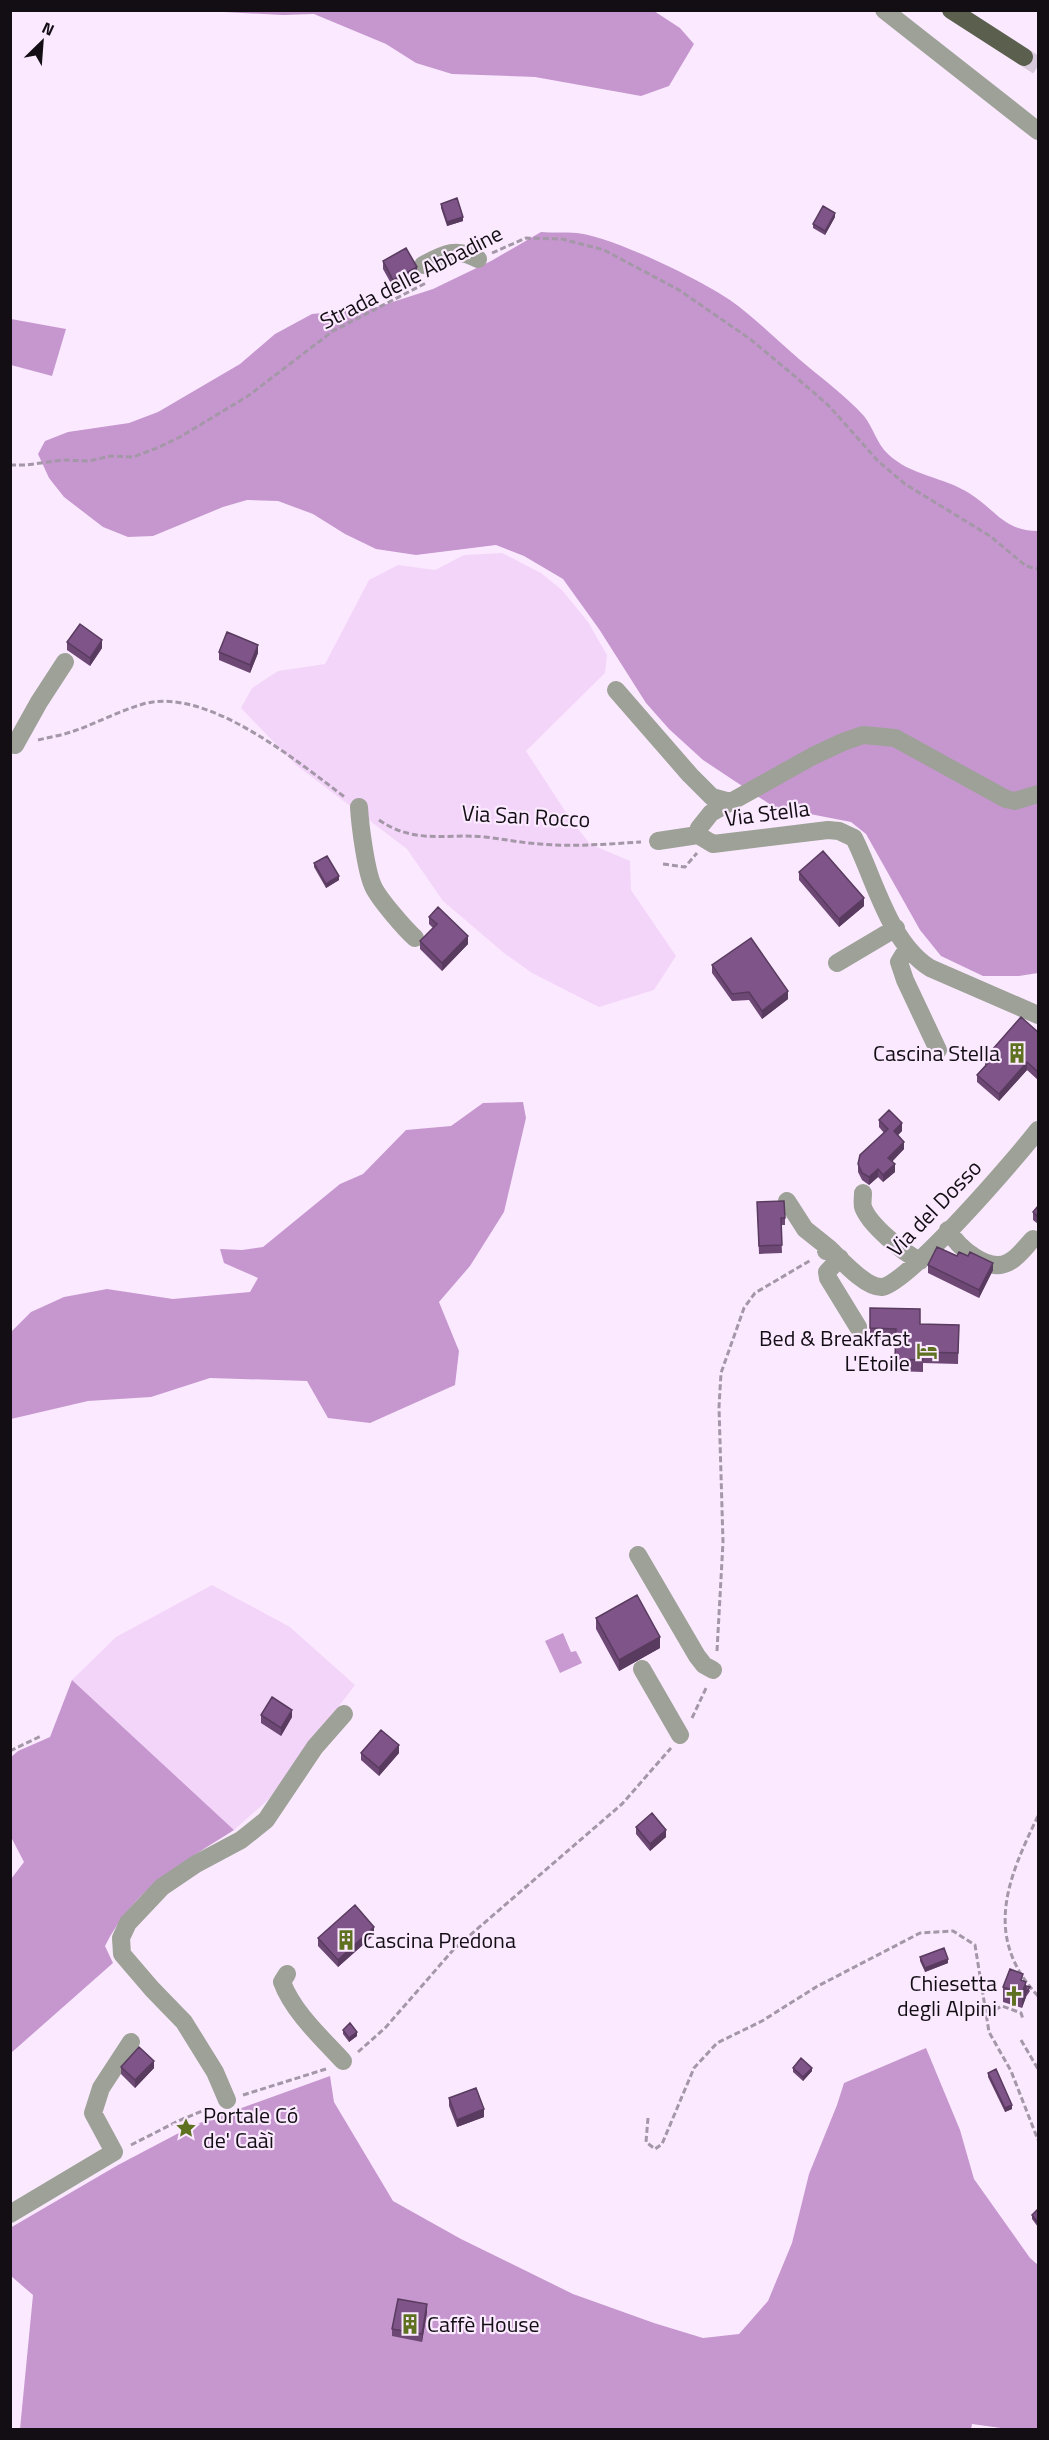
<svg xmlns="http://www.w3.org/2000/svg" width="1049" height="2440" font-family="'Titillium Web',sans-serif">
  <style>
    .green { fill: #f4d5fa }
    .forest { fill: #c697cf }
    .water { fill: #c99ad2 }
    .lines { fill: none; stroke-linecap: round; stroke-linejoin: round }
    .major-tunnel { stroke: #d8c9dc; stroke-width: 18; stroke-dasharray: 18 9; stroke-linecap: butt }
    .path { stroke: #a497a7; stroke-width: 3; stroke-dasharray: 6 3; stroke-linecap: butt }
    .minor { stroke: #9da197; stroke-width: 18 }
    .major { stroke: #5a5f4e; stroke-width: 18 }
    .wall { fill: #6d4875 }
    .shaded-wall { fill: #593b5f }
    .building { fill: #7f5488; stroke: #593b5f; stroke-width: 1.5 }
    .labels { text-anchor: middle; stroke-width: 4.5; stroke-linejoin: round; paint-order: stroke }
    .street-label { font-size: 22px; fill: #130d14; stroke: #fbeaff }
    .poi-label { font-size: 22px; fill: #130d14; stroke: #fbeaff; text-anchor: end }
  </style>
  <rect width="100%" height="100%" fill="#fbeaff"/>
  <path class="green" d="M502 553 541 573 562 590 588 622 607 655 605 673 526 751 569 817 590 844 630 861 631 890 676 956 654 990 599 1007 532 973 504 953 443 901 407 849 296 765 241 708 252 688 278 671 325 664 369 580 398 565 435 570 464 555Z
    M212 1585 290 1627 355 1685 268 1800 234 1830 72 1680 116 1637Z"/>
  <path class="forest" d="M222 11H654L680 28 694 44 669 86 641 96 535 77 452 74 416 63 386 44 314 14 283 15 224 12Z
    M541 232C553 233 565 232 577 233 613 237 699 279 730 300 755 318 776 339 799 359 821 378 845 395 864 416 873 427 877 444 888 454 911 476 944 477 969 493 996 510 1004 531 1038 531V973L1019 976H983L941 956 920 930 866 834 851 822 774 807 703 760 669 729 646 703 599 629 563 579 524 556 496 545 416 555 376 549 345 534 313 514 278 501 247 500 223 507 153 536 128 537 103 527 64 497 49 478 38 454 45 441 68 432 129 423 158 412 240 364 275 334 312 314 374 308 433 289 491 261Z
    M11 319 66 329 52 376 11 365Z
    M523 1102 526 1118 504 1212 470 1266 439 1302 459 1351 455 1385 370 1423 328 1418 307 1381 210 1378 151 1397 88 1401 11 1419V1332L31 1312 64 1297 107 1289 173 1299 250 1292 258 1278 224 1263 220 1249 242 1250 263 1247 340 1184 363 1174 406 1130 451 1126 483 1103Z
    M72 1680 234 1830C181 1864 135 1887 105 1946L113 1963 11 2053V1879L24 1862 11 1837V1757L18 1751 50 1737Z
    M926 2048 960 2130 974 2179 1030 2258 1038 2265V2429H1008L972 2424 971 2430 20 2429 33 2295 11 2276 10 2228 118 2165 194 2125 330 2076 334 2102 393 2201 461 2239 573 2294 654 2323 703 2338 739 2334 768 2301 792 2243 809 2174 837 2105 844 2083Z"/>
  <path class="water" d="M563 1633 571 1652 576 1651 582 1663 560 1673 545 1641Z"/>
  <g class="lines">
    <path class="major-tunnel" d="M1024 57 1038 66"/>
    <path class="path" d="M492 253 526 238 562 239 604 250 679 290 750 339 797 378 829 406 878 461 905 484 990 536 1026 566 1038 569
      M10 465H27L62 460 89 461 111 456 133 457 157 448 180 437 248 396 333 331 426 283
      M38 740C50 737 63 735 74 731 97 723 119 711 143 704 207 686 298 762 346 798
      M379 820C416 845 445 833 485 837 504 839 522 843 540 844 574 847 608 844 641 842
      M663 864 685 867 697 853
      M717 1651 723 1542 719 1407 721 1373 744 1308 755 1293 811 1260
      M692 1718 707 1686
      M10 1751 41 1736
      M1038 1816C1007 1880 983 1937 1038 1996
      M987 2014 1002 2006 1021 2013 1023 2019
      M1021 2040 1038 2069
      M358 2052 386 2027 454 1949 622 1804 671 1748
      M243 2095 326 2069
      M648 2118 646 2142 655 2149 662 2144 694 2068 717 2043 762 2021 816 1987 920 1933 953 1931 975 1945 989 2032 1011 2071 1038 2140
      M131 2145 178 2121 212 2107"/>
    <path class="minor" d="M884 10 1038 131
      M423 265C444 254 455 247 478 259
      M616 690 690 775 712 797 730 802
      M15 745 39 702 65 662
      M359 807C360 825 366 871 373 886 378 898 405 929 415 938
      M698 835 713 844 828 830 839 831 854 838C875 880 889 942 930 968L1038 1015
      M698 835 699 828 711 813 813 756 843 742 863 735 895 738 1006 799 1015 801 1038 794
      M658 841 698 835
      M907 949 899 962 905 980 938 1050
      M837 963 896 928
      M863 1193C863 1197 862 1204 863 1207 869 1225 904 1253 920 1261
      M787 1201 805 1229 830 1249
      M948 1230C958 1247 988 1274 1009 1262 1018 1258 1026 1246 1033 1239
      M826 1251 831 1250C842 1261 866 1288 882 1287 908 1284 1018 1156 1038 1130
      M840 1258 827 1272 828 1278 858 1327
      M638 1555 697 1656 704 1665 713 1670
      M642 1669 680 1735
      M287 1974 282 1982C293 2012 322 2038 343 2061
      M227 2100 215 2072 184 2022 152 1989 122 1954 121 1938 128 1923 162 1887 196 1864 241 1840 266 1820 315 1747 344 1714
      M10 2214 114 2152 93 2113 101 2088 131 2042"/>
    <path class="major" d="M951 10 1024 57"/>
  </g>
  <path class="wall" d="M441 204 463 221 447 226 441 208Z
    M835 217 825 235 813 228V224Z
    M383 261 417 275 393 287 383 269Z
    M67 642 102 648 90 666 67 650Z
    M219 652 258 653 250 673 219 660Z
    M314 863 339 880 326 888 314 867Z
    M799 872 864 906 839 927 799 880Z
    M429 917 468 944 442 971 420 949V941L433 928 429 924Z
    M712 965 788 999 762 1019 749 1000 732 1001 712 973Z
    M1038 1032V1080L1027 1070 999 1101 977 1082V1075L985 1066V1058Z
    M879 1120 902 1131 898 1135 904 1149 892 1162 895 1172 883 1182 878 1177 869 1185 862 1180 858 1172V1164L884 1133 879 1127Z
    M757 1202 785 1218V1225H781L782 1253 759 1254Z
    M1038 1206V1224L1033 1220V1212Z
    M957 1256 993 1270 979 1298 928 1273V1265Z
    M870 1308 920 1324 959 1325 958 1364 923 1363V1372L895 1371V1340L870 1339Z
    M596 1618 660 1648 619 1671 596 1629Z
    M261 1715 292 1717 281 1736 261 1723Z
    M361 1753H399L379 1776 361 1760Z
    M636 1827 666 1837 650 1851 636 1834Z
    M374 1935 338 1967 318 1946V1938Z
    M920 1957 948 1963 925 1972 920 1961Z
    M1023 1981 1030 1991 1026 1997 1022 2008 1003 2002V1987Z
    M343 2030 357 2036 349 2042 343 2034Z
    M121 2067 154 2068 135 2088 121 2074Z
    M793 2068 812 2071 803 2081 793 2072Z
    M988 2073 1012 2109 1005 2112 988 2077Z
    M449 2098 484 2117 457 2127 449 2106Z
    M1038 2212V2227L1032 2219V2215Z
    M427 2312 422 2342 392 2336V2329Z"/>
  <path class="shaded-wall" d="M835 213V217L825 235V231Z
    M463 217V221L447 226V222Z
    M417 267V275L393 287V280Z
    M102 640V648L90 666V658Z
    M258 645V653L250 673V665Z
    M339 876V880L326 888V884Z
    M864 898V906L839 927V919Z
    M468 936V944L442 971V963Z
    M788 991V999L762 1019V1011Z
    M1027 1062V1070L999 1101V1094Z
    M902 1123V1131L894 1139V1131Z
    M904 1142V1149L888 1165V1158Z
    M895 1164V1172L883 1182V1175Z
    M878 1169V1177L869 1185V1177Z
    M993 1263V1270L979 1298V1290Z
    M660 1637V1648L619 1671V1660Z
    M292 1710V1717L281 1736V1728Z
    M399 1745V1753L379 1776V1768Z
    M666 1830V1837L650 1851V1844Z
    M374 1927V1935L338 1967V1960Z
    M948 1959V1963L925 1972V1968Z
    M1026 1982V1997L1022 2008V1993Z
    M357 2032V2036L349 2042V2038Z
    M154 2061V2068L135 2088V2080Z
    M812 2068V2071L803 2081V2077Z
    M1012 2105V2109L1005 2112V2108Z
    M484 2109V2117L457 2127V2120Z
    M427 2304V2312L422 2342V2334Z"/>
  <path class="building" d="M457 198 463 217 447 222 441 204Z
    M823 206 835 213 825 231 813 224Z
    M406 248 417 267 393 280 383 261Z
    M80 624 102 640 90 658 67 642Z
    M227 632 258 645 250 665 219 652Z
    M823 851 864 898 839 919 799 872Z
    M327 856 339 876 326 884 314 863Z
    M438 907 468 936 442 963 420 941 437 924 429 917Z
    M751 938 788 991 762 1011 749 992 732 994 712 965Z
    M1021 1017 1038 1032V1072L1027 1062 999 1094 977 1075 989 1062 985 1058Z
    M889 1110 902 1123 894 1131 904 1142 888 1158 895 1164 883 1175 878 1169 869 1177 862 1173 858 1164 860 1155 888 1129 879 1120Z
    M784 1201 785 1218H781L782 1245 759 1246 757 1202Z
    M1038 1206V1217L1033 1212Z
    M937 1247 957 1256 959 1252 968 1256 970 1252 993 1263 979 1290 928 1265Z
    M870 1308 920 1309V1324L959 1325 958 1353 923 1352V1360L895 1359 896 1329 870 1328Z
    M637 1595 660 1637 619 1660 596 1618Z
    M272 1697 292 1710 281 1728 261 1715Z
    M381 1730 399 1745 379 1768 361 1753Z
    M652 1813 666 1830 650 1844 636 1827Z
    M355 1905 374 1927 338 1960 318 1938Z
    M944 1948 948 1959 925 1968 920 1957Z
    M1010 1969 1023 1974 1021 1980 1026 1982 1022 1993 1003 1987Z
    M1026 1986 1030 1987 1026 1993Z
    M350 2023 357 2032 349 2038 343 2030Z
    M139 2047 154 2061 135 2080 121 2067Z
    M801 2058 812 2068 803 2077 793 2068Z
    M996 2069 1012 2105 1005 2108 988 2073Z
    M476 2088 484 2109 457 2120 449 2098Z
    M1037 2210 1038 2212V2223L1032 2215Z
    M398 2299 427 2304 422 2334 392 2329Z"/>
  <defs>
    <g id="building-bare" transform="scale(1.62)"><path d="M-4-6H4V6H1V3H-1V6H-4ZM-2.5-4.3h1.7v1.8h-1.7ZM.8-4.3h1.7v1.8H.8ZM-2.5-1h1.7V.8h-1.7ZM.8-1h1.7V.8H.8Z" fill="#5e7120" stroke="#fbeaff" stroke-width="2.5" paint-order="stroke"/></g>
    <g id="hotel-bare" transform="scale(1.62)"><path d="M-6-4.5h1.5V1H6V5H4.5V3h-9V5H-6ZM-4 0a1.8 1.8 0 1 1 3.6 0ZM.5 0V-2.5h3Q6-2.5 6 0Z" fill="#5e7120" stroke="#fbeaff" stroke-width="2.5" paint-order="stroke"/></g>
    <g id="church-bare" transform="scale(1.62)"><path d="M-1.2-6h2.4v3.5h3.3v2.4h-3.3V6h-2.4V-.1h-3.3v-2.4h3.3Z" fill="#5e7120" stroke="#fbeaff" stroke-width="2.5" paint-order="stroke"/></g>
    <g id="sight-bare" transform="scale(1.62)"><path d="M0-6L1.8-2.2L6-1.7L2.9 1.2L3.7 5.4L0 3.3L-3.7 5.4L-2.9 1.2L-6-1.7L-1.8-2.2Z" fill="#5e7120" stroke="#fbeaff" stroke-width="2.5" paint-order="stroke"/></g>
  </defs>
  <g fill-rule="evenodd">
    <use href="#building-bare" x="1017" y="1053"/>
    <use href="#hotel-bare" x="927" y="1351"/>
    <use href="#building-bare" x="346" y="1940"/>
    <use href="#church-bare" x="1014" y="1996"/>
    <use href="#sight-bare" x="186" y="2128"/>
    <use href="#building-bare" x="410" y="2324"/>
  </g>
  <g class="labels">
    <g class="street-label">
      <text transform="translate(411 277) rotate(-27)" y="8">Strada delle Abbadine</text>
      <text transform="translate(767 813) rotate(-7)" y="8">Via Stella</text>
      <text transform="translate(526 816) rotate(3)" y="8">Via San Rocco</text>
      <text transform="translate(934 1208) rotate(-46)" y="8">Via del Dosso</text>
    </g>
    <g class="poi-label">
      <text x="1000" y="1061">Cascina Stella</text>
      <text x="910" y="1346">Bed &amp; Breakfast<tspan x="910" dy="25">L'Etoile</tspan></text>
      <text x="363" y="1948" text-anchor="start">Cascina Predona</text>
      <text x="997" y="1991">Chiesetta<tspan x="997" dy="25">degli Alpini</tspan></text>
      <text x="203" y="2123" text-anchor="start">Portale Có<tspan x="203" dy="25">de' Caàì</tspan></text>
      <text x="427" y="2332" text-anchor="start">Caffè House</text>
    </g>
  </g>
  <rect width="1049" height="2440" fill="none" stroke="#130d14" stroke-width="24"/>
  <g transform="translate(42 42) rotate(25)" stroke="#fbeaff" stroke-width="4.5" paint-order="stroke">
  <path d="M0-4.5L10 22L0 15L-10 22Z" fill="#130d14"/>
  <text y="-9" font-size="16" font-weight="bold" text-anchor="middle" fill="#130d14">N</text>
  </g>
</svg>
